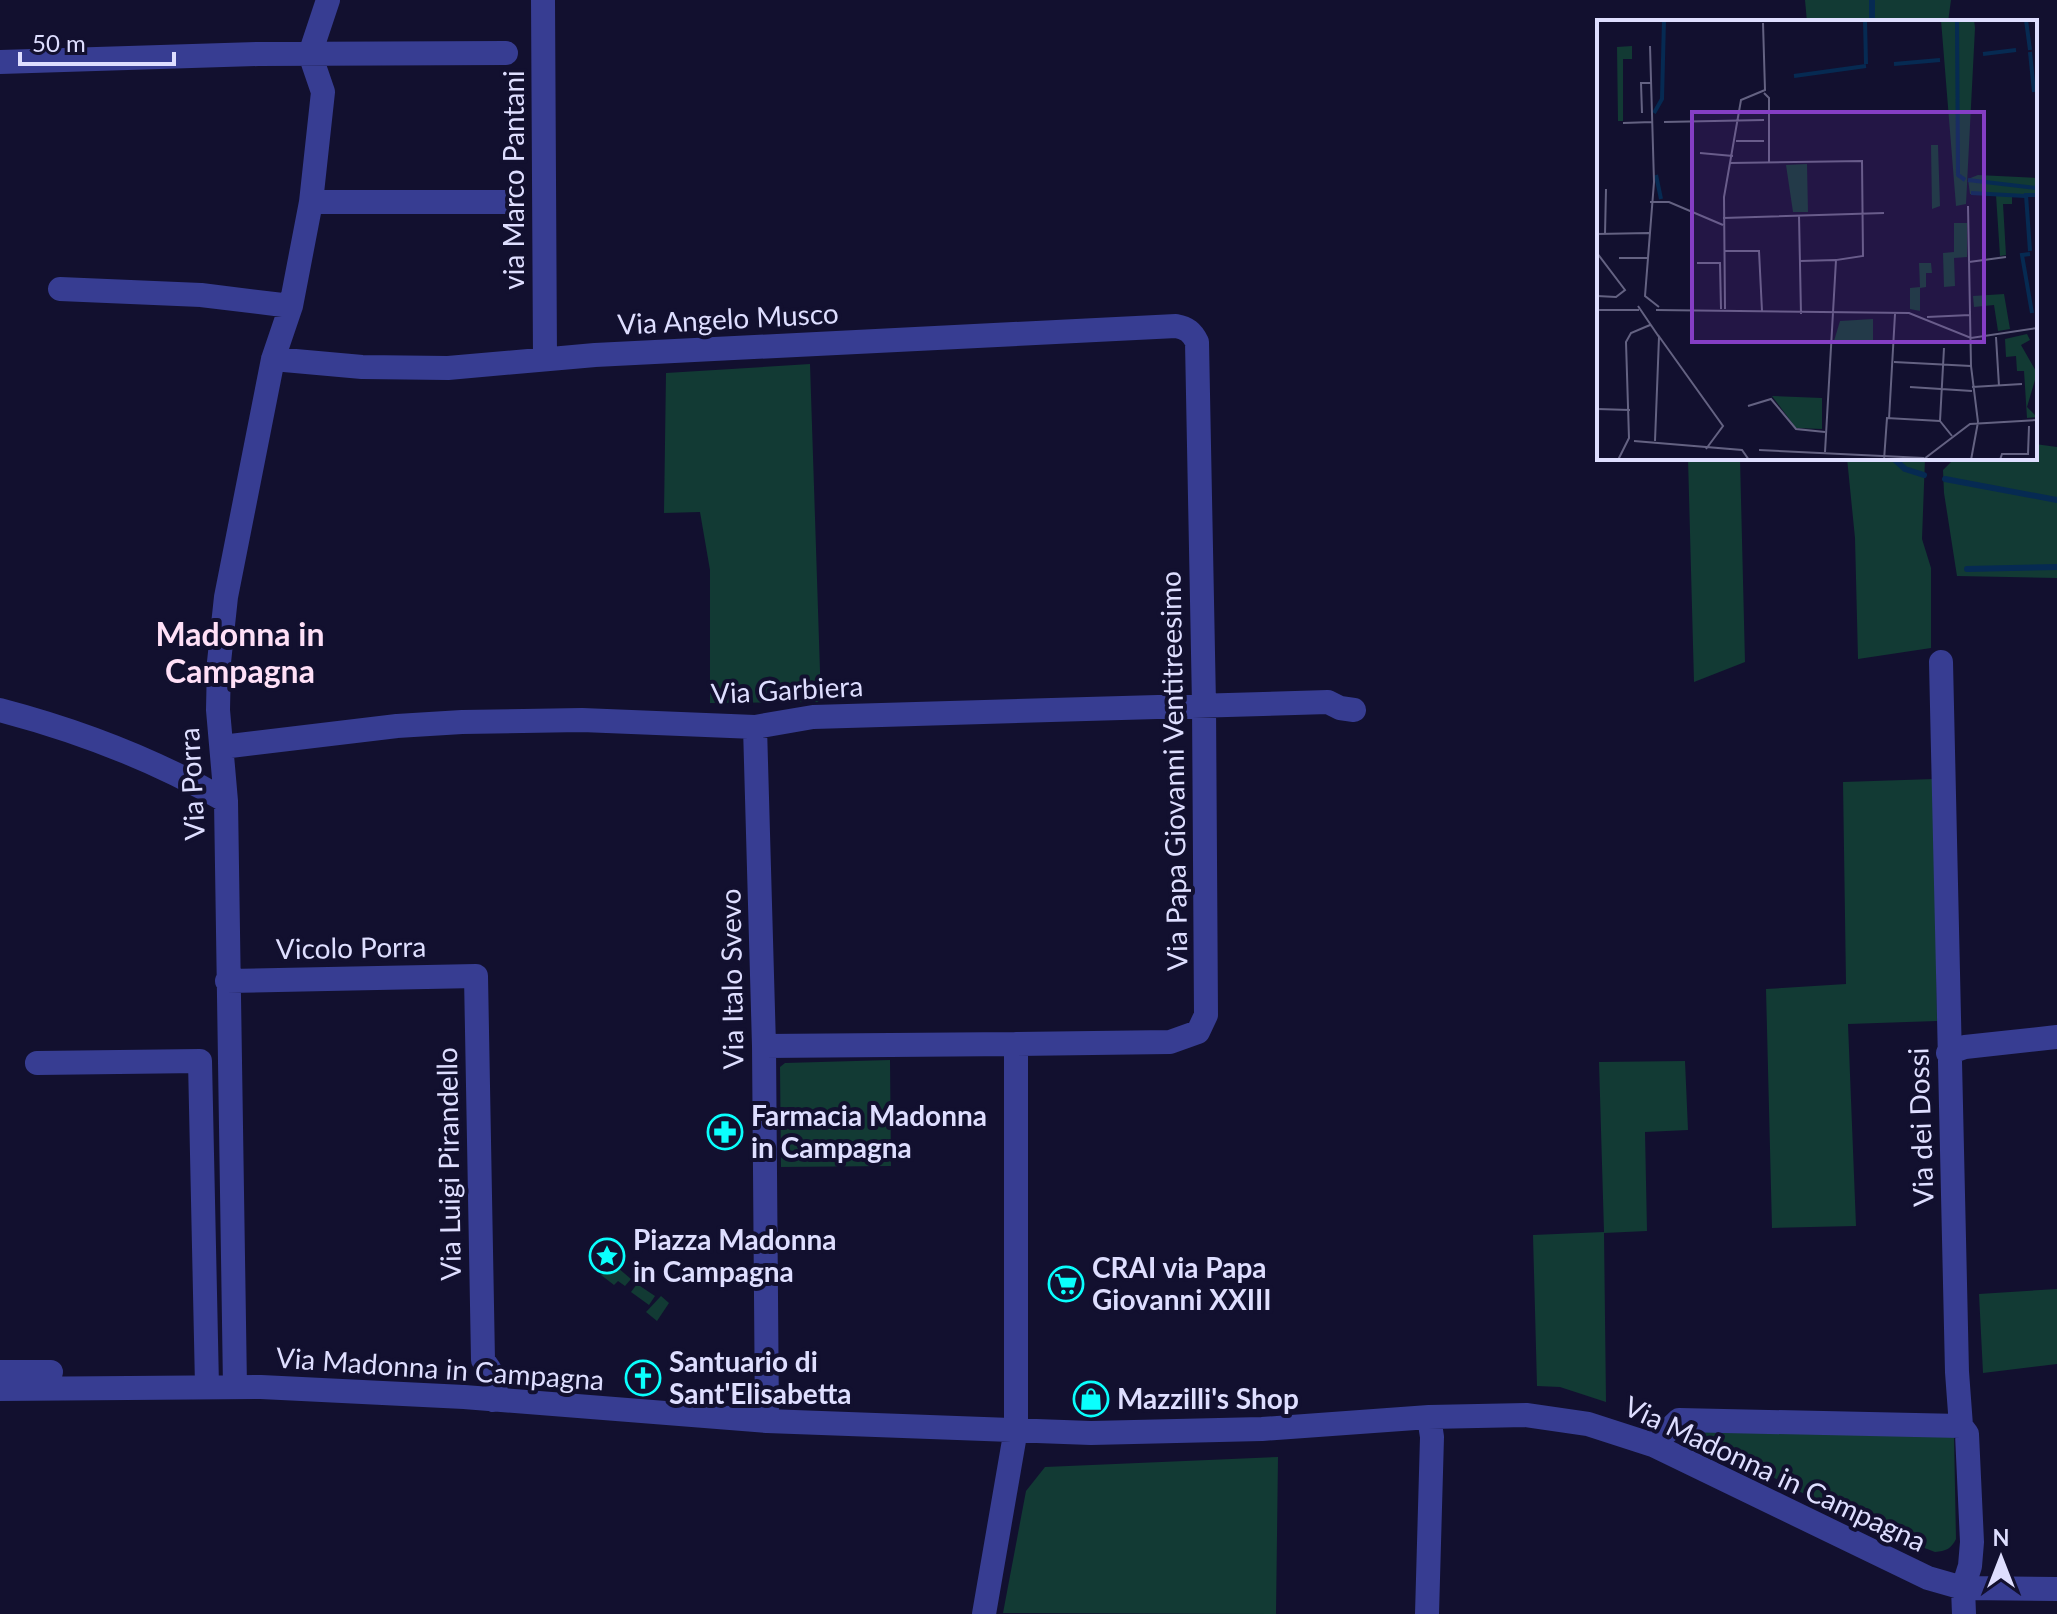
<svg xmlns="http://www.w3.org/2000/svg" width="2057" height="1614" font-family="Lato,sans-serif">
  <style>
    .green { fill: #123a34 }
    .lines { fill: none; stroke-linecap: round; stroke-linejoin: round }
    .stream { stroke: #062a52; stroke-width: 6 }
    .minor { stroke: #373d92; stroke-width: 24 }
    .labels { text-anchor: middle; stroke-width: 8; stroke-linejoin: round; paint-order: stroke }
    .street-label { font-size: 28px; fill: #dedeff; stroke: #12102f }
    .poi-label { font-size: 28px; font-weight: bold; fill: #dedeff; stroke: #12102f; text-anchor: start }
    .quarter-label { font-size: 32px; font-weight: bold; fill: #ffe0f7; stroke: #12102f }
    .inset-river { fill: none; stroke: #062a52; stroke-width: 4 }
    .inset-road { fill: none; stroke: #646282; stroke-width: 2 }
    .view { fill: #853ec5; fill-opacity: 0.15; stroke: #853ec5; stroke-width: 4 }
    .inset-edge { fill: none; stroke: #dedeff; stroke-width: 4 }
  </style>
  <rect width="100%" height="100%" fill="#12102f"/>
  <path class="green" d="M1805 0H1951L1948 22H1807Z
    M810 364 821 702 710 703V570L700 512 664 513 666 373Z
    M2035 444 2057 447V578L1957 576 1944 493 1943 470 1955 458H2035Z
    M1688 458H1740L1745 662 1694 682Z
    M1847 458H1925L1922 539 1931 568V648L1858 659 1855 538Z
    M1934 779 1937 1021 1848 1024 1856 1226 1772 1228 1766 989 1846 984 1843 782Z
    M890 1060 891 1166 781 1167 780 1067 785 1063Z
    M1685 1061 1688 1130 1645 1132 1647 1231 1604 1233 1606 1402 1560 1387 1537 1386 1533 1235 1604 1232 1599 1062Z
    M611 1262 631 1279 625 1286 618 1281 614 1285 601 1275Z
    M637 1284 655 1296 649 1305 631 1292Z
    M2057 1289V1364L1983 1373 1979 1294Z
    M661 1296 669 1303 657 1321 646 1312Z
    M1684 1429 1954 1436 1956 1539C1951 1549 1946 1551 1935 1552L1854 1521Z
    M1278 1457 1276 1614 1003 1613 1026 1491 1045 1467Z"/>
  <g class="lines">
    <path class="stream" d="M1872 0V22
      M1893 458 1905 469 1924 475
      M1945 479 2057 500
      M1967 569 2057 567"/>
    <path class="minor" d="M543 0 545 359
      M0 62 258 54 506 53
      M311 202H510
      M60 289 201 295 291 306
      M273 359 362 367 448 368 595 355 1176 326C1187 328 1192 332 1197 342L1204 704 1206 1015 1198 1032 1170 1042 1016 1044V1429L984 1614
      M1941 662 1957 1372 1961 1426 1967 1434 1972 1542 1970 1566 1963 1588 1964 1614
      M0 710C80 731 154 759 226 801
      M755 727 764 1046 767 1421
      M222 747 397 726 462 722 582 720 755 727 813 717 1328 702 1340 708 1354 710
      M227 981 476 976 483 1360C493 1374 500 1382 493 1400
      M764 1046 1016 1044
      M1948 1053 1965 1047 2057 1037
      M37 1063 200 1061 207 1386
      M0 1372H51
      M235 1387 226 801 218 710 219 662 226 597 273 359 291 306 311 202 323 92 310 54 328 0
      M0 1389 261 1387 464 1397 767 1421 1091 1433 1262 1429 1429 1417 1526 1415 1588 1424 1653 1445 1928 1578 1963 1588 2057 1589
      M1653 1445 1679 1420 1961 1426
      M1427 1614 1432 1437 1429 1417"/>
  </g>
  <defs>
    <g id="pharmacy-ring" transform="scale(1.8)"><circle r="9.5" fill="#12102f" stroke="#0afffd" stroke-width="1.5"/><path d="M-2-6h4v4h4v4h-4v4h-4v-4h-4v-4h4Z" fill="#0afffd"/></g>
    <g id="sight-ring" transform="scale(1.8)"><circle r="9.5" fill="#12102f" stroke="#0afffd" stroke-width="1.5"/><path d="M0-6L1.8-2.2L6-1.7L2.9 1.2L3.7 5.4L0 3.3L-3.7 5.4L-2.9 1.2L-6-1.7L-1.8-2.2Z" fill="#0afffd"/></g>
    <g id="supermarket-ring" transform="scale(1.8)"><circle r="9.5" fill="#12102f" stroke="#0afffd" stroke-width="1.5"/><path d="M-6-5.5h2.5l.6 2H6L4.5 2H-2.5L-4.4-4H-6ZM-1.5 3.2a1.3 1.3 0 1 0 .1 0ZM3 3.2a1.3 1.3 0 1 0 .1 0Z" fill="#0afffd"/></g>
    <g id="church-ring" transform="scale(1.8)"><circle r="9.5" fill="#12102f" stroke="#0afffd" stroke-width="1.5"/><path d="M-1.2-6h2.4v3.5h3.3v2.4h-3.3V6h-2.4V-.1h-3.3v-2.4h3.3Z" fill="#0afffd"/></g>
    <g id="shop-ring" transform="scale(1.8)"><circle r="9.5" fill="#12102f" stroke="#0afffd" stroke-width="1.5"/><path d="M-5-2.5h2.3a2.7 3.5 0 0 1 5.4 0H5L5.5 6h-11ZM-1.5-2.5h3a1.5 2.3 0 0 0-3 0Z" fill="#0afffd"/></g>
  </defs>
  <g fill-rule="evenodd">
    <use href="#pharmacy-ring" x="725" y="1132"/>
    <use href="#sight-ring" x="607" y="1256"/>
    <use href="#supermarket-ring" x="1066" y="1284"/>
    <use href="#church-ring" x="643" y="1378"/>
    <use href="#shop-ring" x="1091" y="1399"/>
  </g>
  <g class="labels">
    <g class="street-label">
      <text transform="translate(514 180) rotate(-90)" y="10">via Marco Pantani</text>
      <text transform="translate(728 319) rotate(-3)" y="10">Via Angelo Musco</text>
      <text transform="translate(787 690) rotate(-3)" y="10">Via Garbiera</text>
      <text transform="translate(1174 771) rotate(-91)" y="10">Via Papa Giovanni Ventitreesimo</text>
      <text transform="translate(192 784) rotate(-93)" y="10">Via Porra</text>
      <text transform="translate(351 948) rotate(-1)" y="10">Vicolo Porra</text>
      <text transform="translate(732 979) rotate(-91)" y="10">Via Italo Svevo</text>
      <text transform="translate(1921 1127) rotate(-92)" y="10">Via dei Dossi</text>
      <text transform="translate(449 1164) rotate(-91)" y="10">Via Luigi Pirandello</text>
      <text transform="translate(440 1369) rotate(4)" y="10">Via Madonna in Campagna</text>
      <text transform="translate(1775 1474) rotate(25)" y="10">Via Madonna in Campagna</text>
    </g>
    <g class="poi-label">
      <text x="751" y="1126">Farmacia Madonna<tspan x="751" dy="32">in Campagna</tspan></text>
      <text x="633" y="1250">Piazza Madonna<tspan x="633" dy="32">in Campagna</tspan></text>
      <text x="1092" y="1278">CRAI via Papa<tspan x="1092" dy="32">Giovanni XXIII</tspan></text>
      <text x="669" y="1372">Santuario di<tspan x="669" dy="32">Sant'Elisabetta</tspan></text>
      <text x="1117" y="1409">Mazzilli's Shop</text>
    </g>
    <g class="quarter-label">
      <text x="240" y="646">Madonna in<tspan x="240" dy="37">Campagna</tspan></text>
    </g>
  </g>
  <g transform="translate(1597 20)">
    <rect width="440" height="440" fill="#12102f"/>
    <path d="M344 0H377L378 8 369 184 359 186ZM35 26V39H26V101H21L20 27ZM334 125H341L343 186 335 189ZM210 144 211 192H196L189 145ZM381 155 440 158V176H415V184H406L409 235 403 236 399 175 373 174 371 159ZM357 203H370V237L357 238 358 266 347 267 346 233 357 232ZM322 243H334L335 253H329V267L323 268V291L313 289V268L323 267ZM407 274 413 309 401 311 397 285 377 287 376 276ZM276 299V324L237 321 243 301ZM430 314 433 320 424 325 440 353 430 387 440 397 430 398 427 351H420L419 336 409 337 408 319ZM175 376 225 378V409L199 408Z" fill="#123a34"/>
    <path class="inset-river" d="M268 0 269 44M360 0 361 155 368 160M429 0 433 30M433 32 437 72M386 34 419 30M297 44 343 40M197 56 269 46M57 93 65 79 67 0M59 155 64 179M371 160 440 168M374 173 428 176M433 231 429 175H440M433 234 425 235 435 293"/>
    <path class="inset-road" d="M53 26 57 162 48 276 62 287M167 73 172 78V143M45 93 44 63H54M67 102 167 100M26 103 55 102M139 121H167M103 133 136 136M133 143 265 141 266 236 239 240 228 432M53 182H72L126 205M371 186 374 346 381 402M202 195 204 294M126 198 287 193M0 214 52 213M8 214 9 169M127 231H162L165 291M0 233 28 270 19 277 0 276M22 238H51M203 241 239 240M372 242 409 237M100 243H123L124 289M41 286 62 317 58 421M128 289 127 177 144 80 168 70 166 3M0 290H42M59 290 312 293 374 318 440 308M330 297 373 295M61 315 126 406 109 429M399 317 402 366M347 328 343 401 355 416M297 342 374 346M313 367 375 371M375 367 425 364M151 386 174 379 199 409 228 412M0 389 33 390M292 399 298 294M37 421 145 430 152 440M162 430 327 438M327 439 373 404 440 400M21 440 32 418 29 322 34 313 53 305M287 440 290 398 343 401M374 440 381 402M403 440 405 434H431L432 406"/>
    <path class="view" d="M95 92H387V322H95Z"/>
    <rect width="440" height="440" class="inset-edge"/>
  </g>
  <g transform="translate(2001 1558)" stroke="#12102f" stroke-width="6" paint-order="stroke">
  <path d="M0-6L14 30L0 20L-14 30Z" fill="#dedeff"/>
  <text y="-12" font-size="22" font-weight="bold" text-anchor="middle" fill="#dedeff">N</text>
  </g>
  <path d="M20 52v12h154v-12" fill="none" stroke="#dedeff" stroke-width="4"/>
  <text x="32" y="52" font-size="24" fill="#dedeff" stroke="#12102f" stroke-width="6" paint-order="stroke">50 m</text>
</svg>
